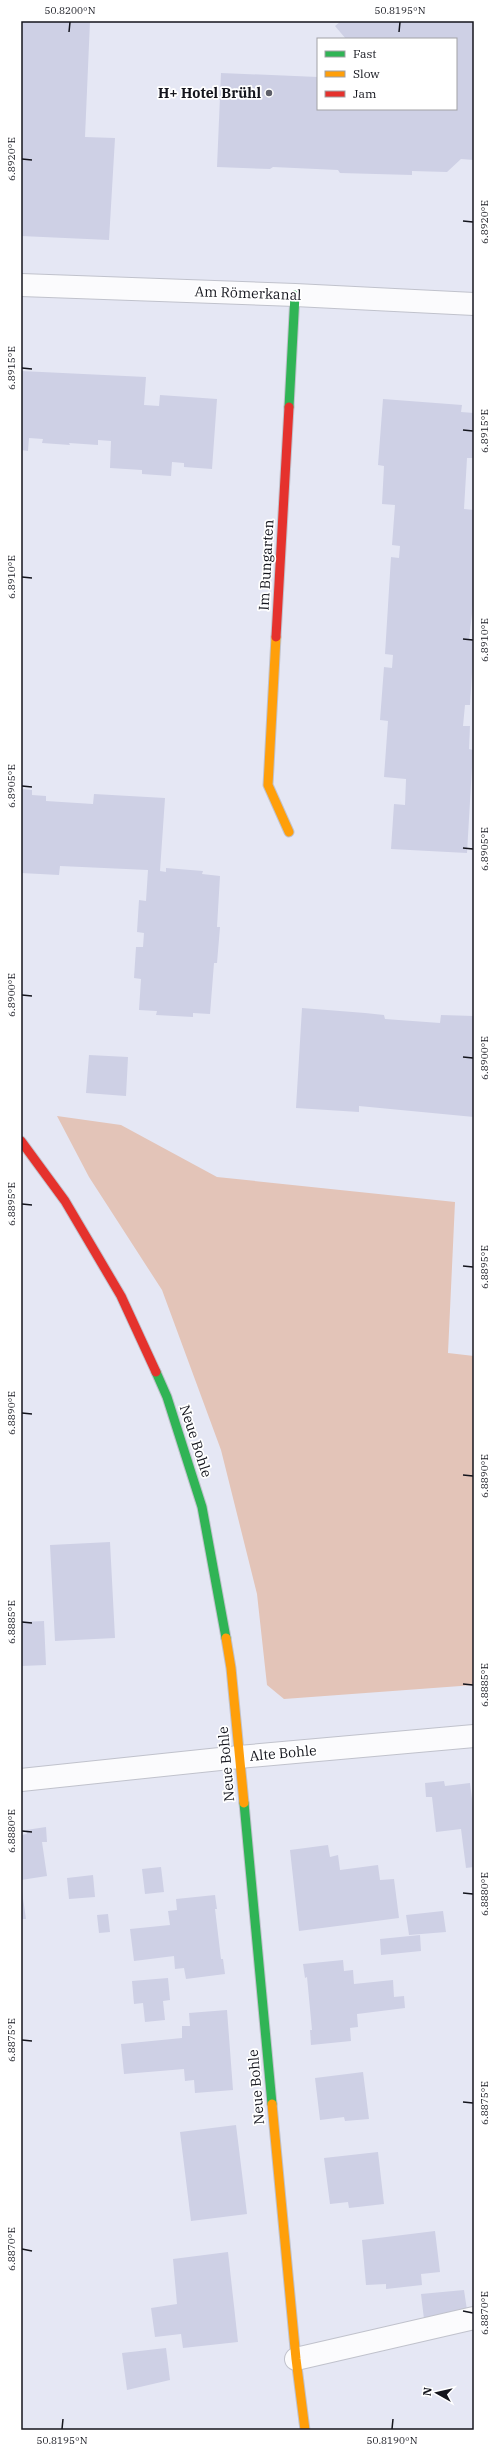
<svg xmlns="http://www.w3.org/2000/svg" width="495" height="2451" font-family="'IBM Plex Serif',serif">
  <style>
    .green { fill: #e3c4b8 }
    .building { fill: #ced0e5 }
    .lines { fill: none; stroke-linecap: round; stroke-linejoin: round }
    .street-casing { stroke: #c0c2cc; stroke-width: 24 }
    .fast-casing { stroke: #c0c2cc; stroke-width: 11 }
    .slow-casing { stroke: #c0c2cc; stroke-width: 11 }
    .jam-casing { stroke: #c0c2cc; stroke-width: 11 }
    .street { stroke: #fbfbfd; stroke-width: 22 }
    .fast { stroke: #30b455; stroke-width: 9 }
    .slow { stroke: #ff9f0a; stroke-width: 9 }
    .jam { stroke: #e5322d; stroke-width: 9 }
    .ticks { fill: none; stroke: #14151d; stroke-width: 1.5 }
    .poi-dot { fill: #5d5e68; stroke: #fff; stroke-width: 1.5 }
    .labels { text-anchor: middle; stroke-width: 3.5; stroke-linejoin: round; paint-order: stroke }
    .poi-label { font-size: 14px; font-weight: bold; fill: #14151d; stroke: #fff; text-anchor: end }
    .street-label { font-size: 14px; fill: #14151d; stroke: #fff }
    .neatline { fill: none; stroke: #14151d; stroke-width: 1.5 }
    .ticks-label { font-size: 10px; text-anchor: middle; fill: #14151d }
  </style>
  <rect width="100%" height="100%" fill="#e5e7f4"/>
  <path class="green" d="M57 1116 121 1125 217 1177 455 1202 448 1353 474 1356V1685L284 1699 267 1685 257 1594 221 1450 162 1290 89 1177Z"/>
  <path class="building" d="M21 21H90L85 137 115 138 109 240 21 236Z
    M341 21H474V160L461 159 447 172 412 171V175L340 173 338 170 273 167 270 169 217 167 221 73 318 77V109H456V39H346L335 26Z
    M21 371 146 377 144 405 159 406 160 395 217 399 212 469 184 467V463L172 462 171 476 142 474V470L110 468 111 441 98 440V445L69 443 70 445 42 443 43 439 29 438 28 451 21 450Z
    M383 399 462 405 461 412 474 413V458H467L464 509 474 510V596L469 640 474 641 470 705H465L463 726H470L469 749 473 750 467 853 391 849 394 804 405 805 406 779 384 777 388 721 380 720 384 667 392 668 393 655 385 654 391 557 399 558 400 546 392 545 395 505 382 504 384 466 378 465Z
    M21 789 32 790V795L46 796V801L93 804 94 794 165 798 160 871 166 872V868L203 871 202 874 220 876 217 927H220L217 963H214L210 1014 193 1013V1017L156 1015 157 1011 139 1010 141 979 134 978 136 947H143L144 933 137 932 139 900 146 901 148 870 60 866 59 875 21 873Z
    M302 1008 365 1013 384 1015 385 1019 440 1023 441 1015 474 1016V1117L359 1106V1112L296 1108Z
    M89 1055 128 1057 126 1096 86 1093Z
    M110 1542 115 1638 55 1641 50 1545Z
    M44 1621 46 1665 21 1666V1622Z
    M444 1781 445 1786 470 1783 474 1815V1867L466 1868 461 1829 436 1832 432 1797H426L425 1783Z
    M46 1827 47 1842H42L47 1876 21 1880V1835L27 1834 26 1830Z
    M328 1845 330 1857 338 1855 340 1870 378 1865 380 1880 394 1879 399 1918 299 1931 290 1850Z
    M161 1867 164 1892 145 1894 142 1869Z
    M93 1875 95 1897 69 1899 67 1878Z
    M21 1885 26 1919H21Z
    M215 1895 217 1909H215L221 1959H223L225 1974 186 1979 184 1968 175 1969 174 1956 134 1961 130 1929 170 1925 168 1911 177 1910 176 1899Z
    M443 1911 446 1932 409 1935 406 1915Z
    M108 1914 110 1932 99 1933 97 1915Z
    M420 1935 421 1951 381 1955 380 1939Z
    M343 1960 344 1971 353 1970 354 1984 393 1980 394 1997 404 1996 405 2008 357 2014 358 2027 350 2028 351 2041 311 2045 310 2030H312L307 1977 305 1978 303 1964Z
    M168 1978 170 2000 163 2001 165 2020 145 2022 143 2003 134 2004 132 1981Z
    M227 2010 233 2090 195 2093 194 2080 185 2081 184 2069 124 2074 121 2044 182 2038V2026H190L189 2013Z
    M363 2072 369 2119 345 2121 344 2117 320 2120 315 2078Z
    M236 2125 247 2214 191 2221 180 2132Z
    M378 2152 384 2204 349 2208 348 2202 330 2204 324 2158Z
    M435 2231 440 2272 421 2274 422 2285 386 2289V2284L366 2285 362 2240Z
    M228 2252 238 2342 183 2348 181 2334 155 2337 151 2308 177 2304 173 2259Z
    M464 2290 467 2310 424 2319 421 2294Z
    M166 2348 170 2380 127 2390 122 2353Z"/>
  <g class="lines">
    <g class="street-casing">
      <path id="street" d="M21 285 295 295 474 304
        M21 1780 239 1757 474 1736
        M296 2359 474 2318"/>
    </g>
    <g class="fast-casing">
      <path id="fast" d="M289 407 295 295
        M156 1372 167 1397 202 1507 226 1638
        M244 1803 272 2104"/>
    </g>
    <g class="slow-casing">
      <path id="slow" d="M276 637 268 785 289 832
        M226 1638 231 1668 244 1803
        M272 2104 296 2359 305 2430"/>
    </g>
    <g class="jam-casing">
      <path id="jam" d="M276 637 289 407
        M21 1141 65 1201 121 1296 156 1372"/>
    </g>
    <use href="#street" class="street"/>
    <use href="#fast" class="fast"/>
    <use href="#slow" class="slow"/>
    <use href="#jam" class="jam"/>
  </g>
  <path class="ticks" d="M69 32 70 22M399 32 400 22M22 159 32 160M463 221 473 222M22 368 32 369M463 430 473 431M22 577 32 578M463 639 473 640M22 786 32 787M463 848 473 849M22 995 32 996M463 1057 473 1058M22 1204 32 1205M463 1266 473 1267M22 1413 32 1414M463 1475 473 1476M22 1622 32 1623M463 1684 473 1685M22 1831 32 1832M463 1893 473 1894M22 2040 32 2041M463 2102 473 2103M22 2249 32 2251M463 2311 473 2313M62 2429 63 2419M392 2429 393 2419"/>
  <circle class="poi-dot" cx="269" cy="93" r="4"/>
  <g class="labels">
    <g class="poi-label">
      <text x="261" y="98">H+ Hotel Brühl</text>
    </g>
    <g class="street-label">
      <text transform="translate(248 293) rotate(2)" y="5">Am Römerkanal</text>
      <text transform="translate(266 565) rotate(-87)" y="5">Im Bungarten</text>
      <text transform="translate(196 1441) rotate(72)" y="5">Neue Bohle</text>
      <text transform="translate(283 1753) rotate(-5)" y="5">Alte Bohle</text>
      <text transform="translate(226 1764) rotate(-95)" y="5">Neue Bohle</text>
      <text transform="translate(256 2087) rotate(-95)" y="5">Neue Bohle</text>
    </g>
  </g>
  <rect width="495" height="2451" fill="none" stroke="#ffffff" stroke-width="44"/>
  <rect x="317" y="38" width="140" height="72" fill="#ffffff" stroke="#a1a1a5"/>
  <rect x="325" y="51" width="20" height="6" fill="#30b455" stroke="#a1a1a5"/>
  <text x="353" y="58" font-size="12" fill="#14151d">Fast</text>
  <rect x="325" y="71" width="20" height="6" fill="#ff9f0a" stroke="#a1a1a5"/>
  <text x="353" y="78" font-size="12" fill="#14151d">Slow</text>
  <rect x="325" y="91" width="20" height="6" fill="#e5322d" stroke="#a1a1a5"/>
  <text x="353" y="98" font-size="12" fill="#14151d">Jam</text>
  <g transform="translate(437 2393) rotate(278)" stroke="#ffffff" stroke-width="3" paint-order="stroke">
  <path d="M0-3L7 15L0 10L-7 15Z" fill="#14151d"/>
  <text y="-6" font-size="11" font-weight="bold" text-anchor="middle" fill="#14151d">N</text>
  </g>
  <rect x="22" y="22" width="451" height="2407" class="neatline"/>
  <g class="ticks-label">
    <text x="70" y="14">50.8200°N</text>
    <text x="400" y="14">50.8195°N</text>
    <text transform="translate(11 159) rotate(-90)" y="4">6.8920°E</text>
    <text transform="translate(484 222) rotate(-90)" y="4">6.8920°E</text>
    <text transform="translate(11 368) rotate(-90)" y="4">6.8915°E</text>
    <text transform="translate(484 431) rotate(-90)" y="4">6.8915°E</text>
    <text transform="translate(11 577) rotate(-90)" y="4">6.8910°E</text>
    <text transform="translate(484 640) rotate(-90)" y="4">6.8910°E</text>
    <text transform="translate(11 786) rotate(-90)" y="4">6.8905°E</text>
    <text transform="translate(484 849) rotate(-90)" y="4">6.8905°E</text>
    <text transform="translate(11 995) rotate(-90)" y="4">6.8900°E</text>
    <text transform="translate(484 1058) rotate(-90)" y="4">6.8900°E</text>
    <text transform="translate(11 1204) rotate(-90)" y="4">6.8895°E</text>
    <text transform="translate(484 1267) rotate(-90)" y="4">6.8895°E</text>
    <text transform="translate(11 1413) rotate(-90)" y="4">6.8890°E</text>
    <text transform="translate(484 1476) rotate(-90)" y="4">6.8890°E</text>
    <text transform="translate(11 1622) rotate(-90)" y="4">6.8885°E</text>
    <text transform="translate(484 1685) rotate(-90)" y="4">6.8885°E</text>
    <text transform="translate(11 1831) rotate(-90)" y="4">6.8880°E</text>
    <text transform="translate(484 1894) rotate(-90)" y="4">6.8880°E</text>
    <text transform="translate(11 2040) rotate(-90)" y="4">6.8875°E</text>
    <text transform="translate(484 2103) rotate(-90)" y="4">6.8875°E</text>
    <text transform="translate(11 2249) rotate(-90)" y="4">6.8870°E</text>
    <text transform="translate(484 2313) rotate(-90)" y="4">6.8870°E</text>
    <text x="62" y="2444">50.8195°N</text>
    <text x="392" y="2444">50.8190°N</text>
  </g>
</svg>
